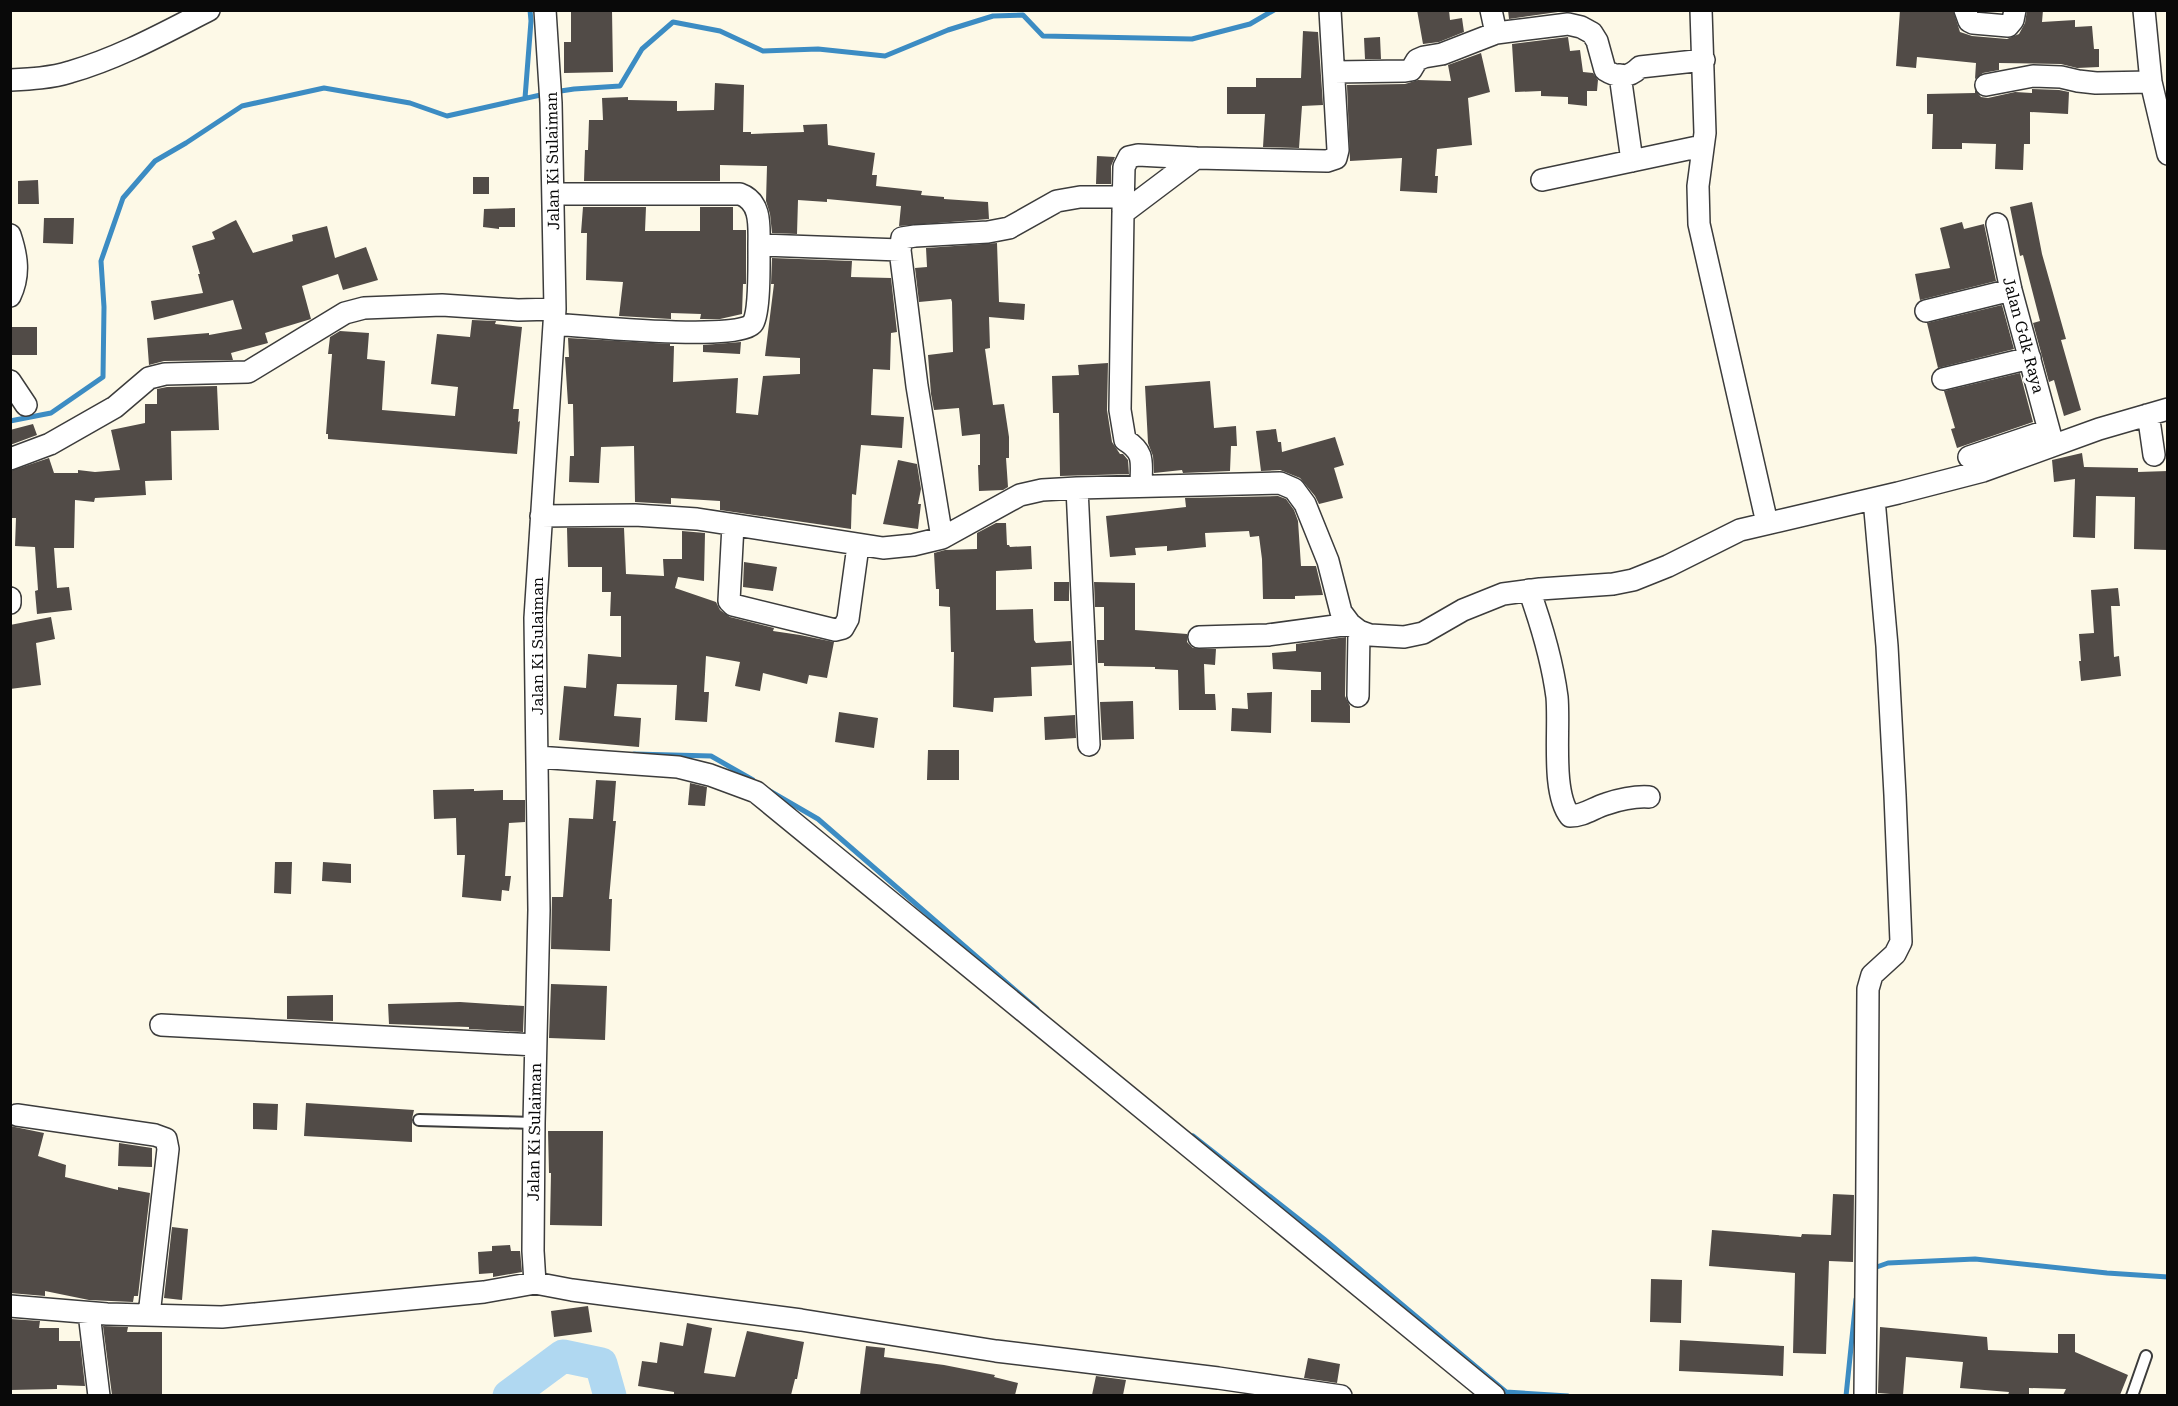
<svg xmlns="http://www.w3.org/2000/svg" width="2178" height="1406" font-family="'Roboto Serif',serif">
  <style>
    .lines { fill: none; stroke-linecap: round; stroke-linejoin: round }
    .stream { stroke: #3c8cc3; stroke-width: 5 }
    .river { stroke: #b0d8f1; stroke-width: 33 }
    .building { fill: #514b47 }
    .service-casing { stroke: #3c3c3c; stroke-width: 14 }
    .minor-casing { stroke: #3c3c3c; stroke-width: 24 }
    .service { stroke: #fff; stroke-width: 10 }
    .minor { stroke: #fff; stroke-width: 21 }
    .labels { text-anchor: middle; stroke-width: 6; stroke-linejoin: round; paint-order: stroke }
    .street-label { font-size: 16px; fill: #090909; stroke: #fff }
  </style>
  <rect width="100%" height="100%" fill="#fdf9e7"/>
  <g class="lines">
    <path class="stream" d="M554 92 574 89 620 86 642 49 673 22 720 31 763 51 818 49 885 56 948 30 993 16 1023 15 1043 36 1192 39 1250 24 1274 10
      M525 98 531 21 530 10
      M10 421 51 413 103 377 104 307 101 261 123 198 155 161 186 143 242 106 324 88 410 103 447 116 545 94
      M634 754 711 756 753 780
      M768 790 818 819 1037 1009
      M1193 1136 1324 1239 1506 1392 1568 1396
      M1871 1269 1888 1263 1975 1259 2107 1273 2168 1277
      M1846 1396 1856 1299"/>
    <path class="river" d="M509 1396 563 1356 601 1364 610 1396"/>
  </g>
  <path class="building" d="M571 10H612L613 72 564 73V42H571Z
    M1417 10H1449L1450 20 1462 18 1464 32 1439 42 1423 44Z
    M1508 10H1565V11L1509 19Z
    M1900 10H1953L1960 32 1972 36 2007 39 2019 34 2025 23 2027 10H2043L2042 22 2075 20V27L2092 26 2094 49H2099V67L2077 68 2061 64 1999 63V70L1983 73 1975 79 1976 63 1917 57 1916 68 1896 66Z
    M1303 31 1318 32 1323 105 1302 106 1299 148 1263 147 1265 114H1227V87H1256V78H1301Z
    M1380 37 1381 59H1365L1364 38Z
    M1568 37 1570 51 1580 50 1583 72 1593 73 1598 80 1597 91H1587V106L1568 104V97L1541 96V91L1515 92 1512 44Z
    M1481 53 1490 92 1468 98 1472 145 1437 149 1435 176H1438L1437 193 1400 191 1402 158 1350 161 1347 85 1405 84 1418 80 1451 81 1448 65Z
    M715 83 744 85 743 132H751V134L804 132 803 125 827 124 828 145 875 153 872 175H877L876 186 922 191 921 195 944 197V199L988 202 989 219 899 226 901 206 827 199V202L798 200 797 234 772 233 770 214 766 201 767 166 720 165V181H584L585 150H588L589 120H603L602 98 628 97V100L677 101V111L714 110Z
    M2032 89 2059 90 2069 92 2068 114 2030 112V144H2024L2023 170 1995 169 1996 144 1962 143V149H1932L1933 114H1927V94L1975 93V90L1981 97 1988 98 2015 92 2032 93Z
    M1097 156 1115 157 1111 166V184H1096Z
    M473 177H489V194H473Z
    M38 180 39 204H18V181Z
    M2032 202 2042 254 2066 339 2061 340 2081 410 2064 416 2054 380 2049 382 2033 323 2040 321 2023 255 2020 256 2010 207Z
    M583 207H646L645 231H700V207H733V230H746V284H743L742 314 720 319H700L701 314 671 313V319L619 316 623 282 586 280 587 233H581Z
    M515 208V227H499V229L483 227 484 209Z
    M44 218H74L73 244 43 243Z
    M236 220 253 253 293 241 292 235 327 226 335 258 366 247 378 280 343 290 338 274 302 286 311 319 265 333 268 343 231 353 233 360 164 361 149 365 147 338 209 333V335L242 329 233 300 154 320 151 301 203 293 198 274H200L192 246 215 239 212 232Z
    M1962 222 1964 229 1984 224 1996 281 1920 300 1915 274 1950 268 1940 228Z
    M997 243 999 302 1025 304 1024 320 989 317 990 348 985 349 993 405 1004 404 1009 437V458H1006L1008 487 1003 490 979 491 978 465H980V434L962 436 959 408 934 410 931 394 928 355 953 352 952 302 951 299 919 302 915 268 927 267 926 248Z
    M772 258 852 261 851 277 891 278 897 332 891 333 890 370 873 369 871 415 904 417 902 448 861 445 856 495 852 494 851 529 720 510V501L671 498V504L635 502 634 446 601 447 599 483 569 482 570 456H574L573 404H568L565 357H569L568 338 670 344V346H674L673 382 738 378 736 413 758 415 763 376 800 374V358L765 356 774 284H771Z
    M2002 305 2014 349 1938 368 1927 323Z
    M472 320 496 321 495 324 522 327 513 409H519L518 422 520 421 517 454 328 439V434H326L332 354H328L330 337 340 331 369 333 367 359 385 361 382 410 455 416 458 387 431 384 437 334 470 337Z
    M10 327H37V355H10Z
    M741 342 740 354 703 352V345Z
    M1108 363 1107 410 1112 442 1120 454H1123L1128 460 1129 474 1060 476 1059 413H1053L1052 376 1079 375 1078 365Z
    M2020 373 2033 422 1957 448 1951 429 1955 428 1944 391Z
    M1210 381 1214 428 1236 426 1237 446H1231L1230 471 1183 473 1182 470 1154 473 1153 456 1148 443 1145 386Z
    M217 386 219 430 171 431 172 480 145 481 146 495 95 498 94 502 75 500 74 548H54L57 588 69 587 72 610 37 614 35 591 38 590 35 547 15 546 16 518H10V471L49 458 54 473H78V470L95 472 120 470 111 430 145 423V404H157V389L167 387Z
    M33 424 37 435 10 445V430Z
    M1276 429 1278 442H1281L1282 452 1335 437 1344 465 1334 468 1343 498 1319 504 1315 496 1300 478 1280 470 1261 471 1256 431Z
    M2082 453 2084 467 2138 468V472L2168 471V550L2134 549 2135 497 2096 496 2095 538 2073 537 2075 479 2054 482 2052 460Z
    M898 460 917 464 921 489 918 504H921L918 529 883 524Z
    M1278 496 1286 499 1294 510 1298 521 1301 566H1316L1323 595 1295 596V599H1263L1262 559 1259 536 1250 537 1249 531 1205 533 1206 547 1167 551V546L1135 548 1136 555 1110 557 1106 516 1186 507 1185 498Z
    M996 523H1006L1007 545H1009L1010 547 1031 546 1032 569 996 571V610L1033 609 1034 640 1036 643 1071 641 1072 665 1031 667 1032 696 994 698 993 712 953 707 954 652H951L950 607 939 606V589H936L934 553 945 550 977 549V533Z
    M567 528H624L626 574 664 576 663 559H682V531L705 533 704 581 678 577 675 588 716 602 720 610 730 617 774 628 773 631 800 635 834 642 827 678 809 675 807 684 763 673 760 691 735 686 740 662 706 656 704 692H709L707 722 675 720 677 685 617 684 614 716 641 718 639 747 559 740 564 686 586 688 588 654 621 657V616H610L611 592H602V567H568Z
    M744 562 777 567 773 591 743 587Z
    M1054 582H1069V601H1054Z
    M1094 582 1135 583V630L1187 634V642L1193 648 1216 649 1215 665 1204 664 1205 694H1215L1216 710H1179L1178 670 1155 669V667L1104 666V663H1098L1097 640H1104V607H1095Z
    M2118 588 2120 606H2111L2114 657 2119 656 2121 676 2081 681 2079 661H2081L2079 634 2094 633 2091 590Z
    M51 617 55 639 36 643 41 685 10 689V625Z
    M1346 637 1345 696 1350 706V723L1311 722V690H1321V672L1273 669 1272 653 1296 651V644Z
    M1272 692 1271 733 1231 731 1232 708 1248 709 1247 693Z
    M1133 701 1134 739 1102 740 1100 702Z
    M839 712 878 718 874 748 835 742Z
    M1075 715 1076 738 1045 740 1044 717Z
    M928 750H959V780H927Z
    M596 780 616 781 613 821H616L609 899H612L610 951 551 949 552 897H563L569 818 593 819Z
    M690 783 707 787 705 806 688 805Z
    M474 789V791L503 790V800H525V822L509 823 505 876H511L509 891 502 890 501 901 462 897 465 855H457L456 818 434 819 433 790Z
    M275 862H292L291 894 274 893Z
    M323 862 351 864V883L322 881Z
    M551 984 607 986 605 1040 549 1038Z
    M333 995V1021L287 1019V996Z
    M460 1002 524 1006 523 1032 469 1029V1027L389 1024 388 1004Z
    M253 1103 278 1104 277 1130 253 1129Z
    M306 1103 414 1110 412 1119V1142L304 1136Z
    M10 1126 44 1133 38 1156 66 1165 65 1177 118 1190V1187L150 1193 138 1296H134L133 1302 89 1300 45 1291V1296L10 1293Z
    M548 1131H603L602 1226 550 1225 551 1173H549Z
    M119 1143 152 1148V1167L118 1166Z
    M1833 1194 1854 1195 1853 1262 1829 1261 1826 1354 1793 1353 1795 1273 1709 1266 1712 1230 1801 1237 1802 1234 1831 1235Z
    M172 1227 188 1229 182 1300 164 1298Z
    M510 1245 511 1251H520L522 1272 493 1277V1273L479 1274 478 1252 492 1251V1246Z
    M1651 1279 1682 1280 1681 1323 1650 1322Z
    M588 1306 592 1332 554 1337 551 1311Z
    M10 1319 40 1321 39 1328H59V1341H80L85 1386 57 1385V1389L10 1390Z
    M687 1323 712 1328 704 1373 735 1377 747 1331 804 1342 797 1379H795L791 1395H674V1392L638 1386 642 1361 657 1363 660 1342 683 1346Z
    M103 1326 128 1327 127 1332H162V1395H112Z
    M1880 1327 1987 1337 1988 1350 2058 1353V1334H2075V1352L2128 1375 2120 1395H2063L2066 1389 2029 1388V1395H2008L2009 1392 1960 1388 1963 1362 1906 1357 1903 1395 1878 1393Z
    M1680 1340 1784 1346 1783 1376 1679 1371Z
    M866 1346 885 1348 884 1357 944 1365 995 1375 994 1377 1018 1383 1015 1395H860Z
    M1308 1358 1340 1364 1337 1383 1304 1378Z
    M1096 1376 1126 1380 1123 1395H1092Z"/>
  <g class="lines">
    <g class="service-casing">
      <path id="service" d="M419 1120 534 1123
        M2132 1396 2146 1356"/>
    </g>
    <g class="minor-casing">
      <path id="minor" d="M1491 10 1496 33
        M1701 10 1705 133 1698 186 1699 224 1767 523
        M1965 10 1969 21 1973 23 2008 26 2013 20 2015 10
        M2144 10 2151 82 2168 154
        M1334 72 1405 71 1411 70 1417 60 1424 57 1442 54 1496 33 1568 24 1581 27 1592 33 1597 41 1605 70C1619 79 1629 78 1640 67L1704 60
        M1620 75 1632 161
        M10 80C30 79 51 78 70 72 119 58 164 33 209 10
        M1986 85 2033 76 2061 77 2078 81 2096 83 2151 82
        M1542 180 1702 146
        M553 194H740C762 202 759 227 759 246 759 262 760 311 753 323 742 342 582 326 554 324
        M1123 211 1124 167 1129 157 1138 155 1196 158
        M1997 224 2011 290 2053 445
        M10 235C17 256 20 275 10 296
        M759 245 900 250
        M1926 311 2011 290
        M1943 379 2030 358
        M10 381 26 405
        M2147 415 2150 427 2154 455
        M1969 457 2049 430
        M10 459 50 444 115 407 149 378 165 374 248 372 345 313 364 308 442 305 518 310 555 309
        M1141 486C1141 463 1146 453 1125 440L1120 410 1123 213 1196 158 1327 161 1336 158 1338 150 1330 10
        M1077 488 1089 745
        M541 516 635 515 697 519 883 548 913 545 942 538 1020 495 1042 490 1077 488 1280 483 1294 489 1305 504 1328 561 1341 612 1350 624 1359 631 1370 635 1404 637 1423 633 1463 610 1503 594 1540 589 1613 584 1633 580 1668 566 1740 530 1898 493 1983 471 2099 429 2168 409
        M733 525 729 601 733 605 835 630 843 628 848 619 858 546
        M942 538 917 386 900 250 902 238 915 236 988 232 1009 228 1057 201 1080 197H1123
        M1529 590C1542 626 1552 659 1557 697 1560 729 1551 792 1570 816 1584 816 1593 808 1606 804 1621 799 1634 796 1649 797
        M10 598V603
        M1199 637 1268 635 1350 624
        M1358 696 1359 631
        M537 757 678 767 710 775 756 792 1494 1396
        M161 1025 535 1045
        M17 1115 155 1135 166 1139 168 1149 149 1315
        M535 1283 533 1251 534 1123 539 910 535 618 555 309 551 103 545 10
        M10 1306 107 1314 222 1317 484 1292 535 1283 572 1290 801 1320 996 1351 1218 1378 1341 1396
        M89 1313 99 1396
        M1865 1396C1866 1260 1868 1125 1868 989L1872 975 1895 954 1901 942 1895 795 1887 646 1874 499"/>
    </g>
    <use href="#service" class="service"/>
    <use href="#minor" class="minor"/>
  </g>
  <g class="labels">
    <g class="street-label">
      <text transform="translate(552 161) rotate(-91)" y="6">Jalan Ki Sulaiman</text>
      <text transform="translate(2024 335) rotate(75)" y="6">Jalan Gdk Raya</text>
      <text transform="translate(537 646) rotate(-90)" y="6">Jalan Ki Sulaiman</text>
      <text transform="translate(534 1132) rotate(-89)" y="6">Jalan Ki Sulaiman</text>
    </g>
  </g>
  <rect width="2178" height="1406" fill="none" stroke="#090909" stroke-width="24"/>
</svg>
